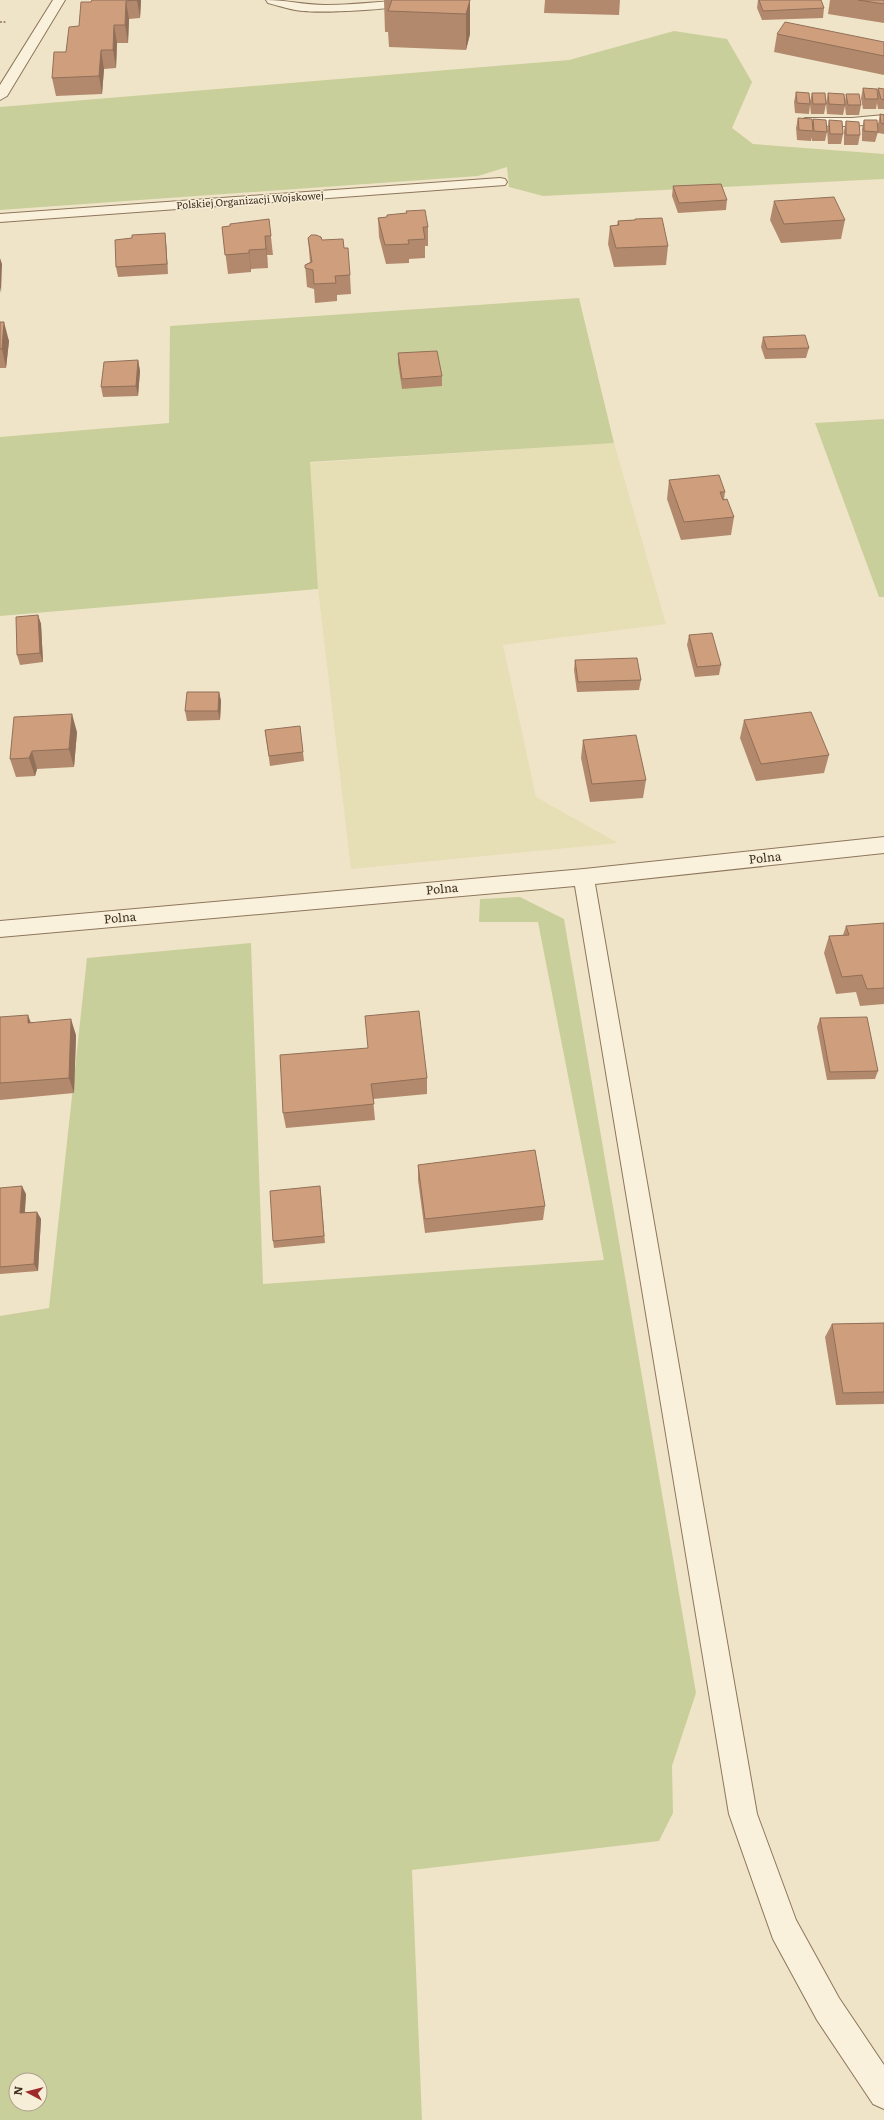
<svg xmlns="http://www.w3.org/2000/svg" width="884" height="2120" font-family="Literata,serif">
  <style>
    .farmland { fill: #e6deb5 }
    .green { fill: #c9cf9b; fill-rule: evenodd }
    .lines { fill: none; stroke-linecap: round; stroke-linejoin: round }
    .minor-casing { stroke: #8d765c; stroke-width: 2 }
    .path { stroke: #8d765c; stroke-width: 1.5; stroke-dasharray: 2 1.5; stroke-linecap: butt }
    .minor { fill: #faf1dc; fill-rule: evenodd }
    .wall { fill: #b2896c }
    .shaded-wall { fill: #916f58 }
    .building { fill: #cf9f7d; stroke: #916f58 }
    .labels { text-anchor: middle; stroke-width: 3; stroke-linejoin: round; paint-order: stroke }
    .far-street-label { font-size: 10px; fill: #3d2e20; stroke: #f7eed8 }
    .street-label { font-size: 12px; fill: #3d2e20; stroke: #f7eed8 }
  </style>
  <rect width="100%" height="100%" fill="#f0e4c8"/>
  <path class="farmland" d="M614 443 666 624 503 645 536 797 618 843 351 869 318 589 309 463Z"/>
  <path class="green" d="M674 31 727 39 752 82 732 128 753 144 884 154V179L543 196 509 187 507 167 478 176 0 210V107L569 60Z
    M579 298 614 443 310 462 318 589 0 616V437L169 423 170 326Z
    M884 419V597H879L815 423Z
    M520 897 564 919 696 1693 672 1766 673 1813 659 1841 412 1870 422 2120H0V1316L49 1308 87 958 251 943 263 1284 604 1260 538 922H479L480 899ZM16 2080H40V2104H16Z"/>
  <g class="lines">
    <g class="minor-casing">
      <path id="minor" d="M53 0H65L7 96 0 100V85Z
        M266 0C286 0 305 5 325 5 357 5 389 0 421 0 414 10 319 13 303 11 291 10 280 6 268 3Z
        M884 115V123L852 126H805L798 122 805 118H852Z
        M500 178 505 179 507 182 505 185 0 222V214Z
        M884 837V853L595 884 757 1814 796 1920 839 1998 884 2065V2109L873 2104 817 2020 773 1939 729 1814 575 886 0 937V921L584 869Z"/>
    </g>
    <path class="path" d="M0 22H7"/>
    <use href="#minor" class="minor"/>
  </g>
  <path class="wall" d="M92 0H141L140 18 129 19 128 43H117L116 68 104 69 102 94 56 96 52 78 91 2Z
    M384 0H470V34L466 50 389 47 388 32H385Z
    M545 0H620L619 15 544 13Z
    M758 0H821L824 8 823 18 762 20 757 8Z
    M830 0H884V23L828 14Z
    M777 34 884 42V75L774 52Z
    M863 88 877 94 878 88 884 89V109H878L877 103 876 109H863L861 98Z
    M796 92 810 101 812 93 826 104 824 114H811L810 105 809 114 795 113 794 102Z
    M828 93 845 102 846 94 861 105 859 115H846L845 106 843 115 827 114 826 103Z
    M880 114 884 115V134L878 133V124Z
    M798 118 812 123 813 119 827 132 825 141H812V137L811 141 797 140 796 128Z
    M829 120 843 134 841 144H828L827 130Z
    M864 120 878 132 875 142 862 141V129Z
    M846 121 860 135 858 145H844V131Z
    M673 186 727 200 726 210 678 213 672 196Z
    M774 201 845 220 841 239 781 243 770 220Z
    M406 211 428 227V246H425V258L409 259V263L386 264 379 237 378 218 387 217 407 213Z
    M269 219 273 255H267L268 268 251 269V272L228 274 222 227 230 226Z
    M635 219 668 246 666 265 614 267 608 244 610 226 617 225 618 221 635 220Z
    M165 233 166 243 168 274 118 277 116 267 132 238Z
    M308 238 322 240 344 248 350 275 351 294 337 295V301L315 303 314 289 307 287 305 265 310 262Z
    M0 322 9 341 6 368H0Z
    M763 337 809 348 806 358 765 359 761 347Z
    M398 353 442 376V386L402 389 398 363Z
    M138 360 140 371 138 396 103 397 101 387Z
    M669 480 725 492 724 500 734 517 731 535 681 540 667 499Z
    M38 615 41 624 43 662 20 665 17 655Z
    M689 635 721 665 719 675 695 677 687 645Z
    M575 660 641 680 639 690 577 692 574 670Z
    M219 692 221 701 220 720 187 721 185 711Z
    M744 720 829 755 824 773 756 781 740 738Z
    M265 730 303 752 304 761 270 766Z
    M77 732 74 767 37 769 35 776 16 777 10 759Z
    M583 740 646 780 643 798 590 802 581 758Z
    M884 923V1004L860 1006 856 992 836 994 824 953 829 936 843 935 846 926Z
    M0 1017 31 1022 76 1035 74 1093 0 1100Z
    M820 1018 878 1071 875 1079 827 1080 817 1027Z
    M280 1055 427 1078V1094L373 1099 375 1120 286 1128 283 1113Z
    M418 1165 545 1206 543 1220 425 1233 418 1180Z
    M0 1188 26 1194 25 1212H37L41 1219 38 1271 0 1274Z
    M321 1194 325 1243 274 1248 273 1241Z
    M884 1323V1404L836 1405 825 1337 832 1324Z"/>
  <path class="shaded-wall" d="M137 0H141L140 18Z
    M470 0V34L466 50V14Z
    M126 1 129 19 128 43 125 25Z
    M114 25 117 43 116 68 113 50Z
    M101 50 104 69 102 94 99 76Z
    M165 233 166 243 168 274 167 264Z
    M265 236 267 255 268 268 266 249Z
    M249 250 251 269V272L249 253Z
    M0 258 2 264 1 293 0 287Z
    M4 322 9 341 6 368 2 349Z
    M138 360 140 371 138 396 136 386Z
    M38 615 41 624 43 662 40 653Z
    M219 692 221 701 220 720 218 711Z
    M72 714 77 732 74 767 69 749Z
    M32 751 37 769 35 776 29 758Z
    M28 1015 34 1031 28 1023Z
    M71 1019 76 1035 74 1093 69 1078Z
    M22 1186 26 1194 24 1220 20 1213Z
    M37 1212 41 1219 38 1271 34 1264Z"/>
  <path class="building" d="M92 0H137L126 1 125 25H114L113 50H101L99 76 52 78 54 52H66L69 27 79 26 81 2H91Z
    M392 0H470L466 14 388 11Z
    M759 0H821L824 8 763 11Z
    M858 0H884V4Z
    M785 22 884 42V56L777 34Z
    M863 88 877 89 878 99H865Z
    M878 88 884 89V100L881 99Z
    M796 92 809 93 810 104 797 103Z
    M812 93H825L826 104H813Z
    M828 93 844 94 845 105 829 104Z
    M846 94H859L861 105H848Z
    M880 114 884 115V124L881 123Z
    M798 118 812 119 813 131 799 130Z
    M813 119 826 120 827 132 814 131Z
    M829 120 842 121 843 134H830Z
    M864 120H877L878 132 864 131Z
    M846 121 859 122 860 135H846Z
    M721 184 727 200 679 203 673 186Z
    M834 197 845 220 784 224 774 201Z
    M425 210 428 227H423L425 239 408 240 409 244 385 245 378 218 387 217V215L407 213 406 211Z
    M662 218 668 246 616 248 610 226 619 225 618 221 635 220V219Z
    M269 219 271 236H265L266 249 249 250V253L225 255 222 227 230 226V224Z
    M165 233 167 264 116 267 115 240 132 238V235Z
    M311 235H316L321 237 322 240 343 239 344 248H348L350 275 335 276 336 283 314 284 313 270 305 268V265L312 262 308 238Z
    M0 322H4L2 349H0Z
    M805 335 809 348 767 349 763 337Z
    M437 351 442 376 402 379 398 353Z
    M138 360 136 386 101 387 104 362Z
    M719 475 725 492H720L723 500 727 499 734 517 684 522 669 480Z
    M38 615 40 653 17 655 16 617Z
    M712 633 721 665 697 667 689 635Z
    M637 658 641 680 578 682 575 660Z
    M187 692H219L218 711H185Z
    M811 712 829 755 761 764 744 720Z
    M72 714 69 749 32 751 29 758 10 759 14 717Z
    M300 726 303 752 269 756 265 730Z
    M636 735 646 780 592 784 583 740Z
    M884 923V988L867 989 862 975 842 977 829 936 849 935 846 926Z
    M419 1011 427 1078 371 1084 374 1104 283 1113 280 1055 368 1048 365 1016Z
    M28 1015V1023L71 1019 69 1078 0 1083V1017Z
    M867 1017 878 1071 830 1072 820 1018Z
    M535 1150 545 1206 425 1219 418 1165Z
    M22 1186 20 1213 37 1212 34 1264 0 1267V1188Z
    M320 1186 324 1236 273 1241 270 1191Z
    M884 1323V1392L843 1393 832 1324Z"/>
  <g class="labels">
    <g class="far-street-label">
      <text transform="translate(250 200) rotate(-4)" y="4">Polskiej Organizacji Wojskowej</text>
    </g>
    <g class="street-label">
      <text transform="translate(765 858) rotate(-6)" y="4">Polna</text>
      <text transform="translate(442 889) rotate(-5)" y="4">Polna</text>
      <text transform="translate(120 918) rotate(-5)" y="4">Polna</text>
    </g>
  </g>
  <g transform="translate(28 2092) rotate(277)"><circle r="19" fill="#f7eed8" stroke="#ada18e"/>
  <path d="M0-3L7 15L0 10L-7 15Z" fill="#9e2a2b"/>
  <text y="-6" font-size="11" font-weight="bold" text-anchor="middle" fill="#3d2e20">N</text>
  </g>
</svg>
